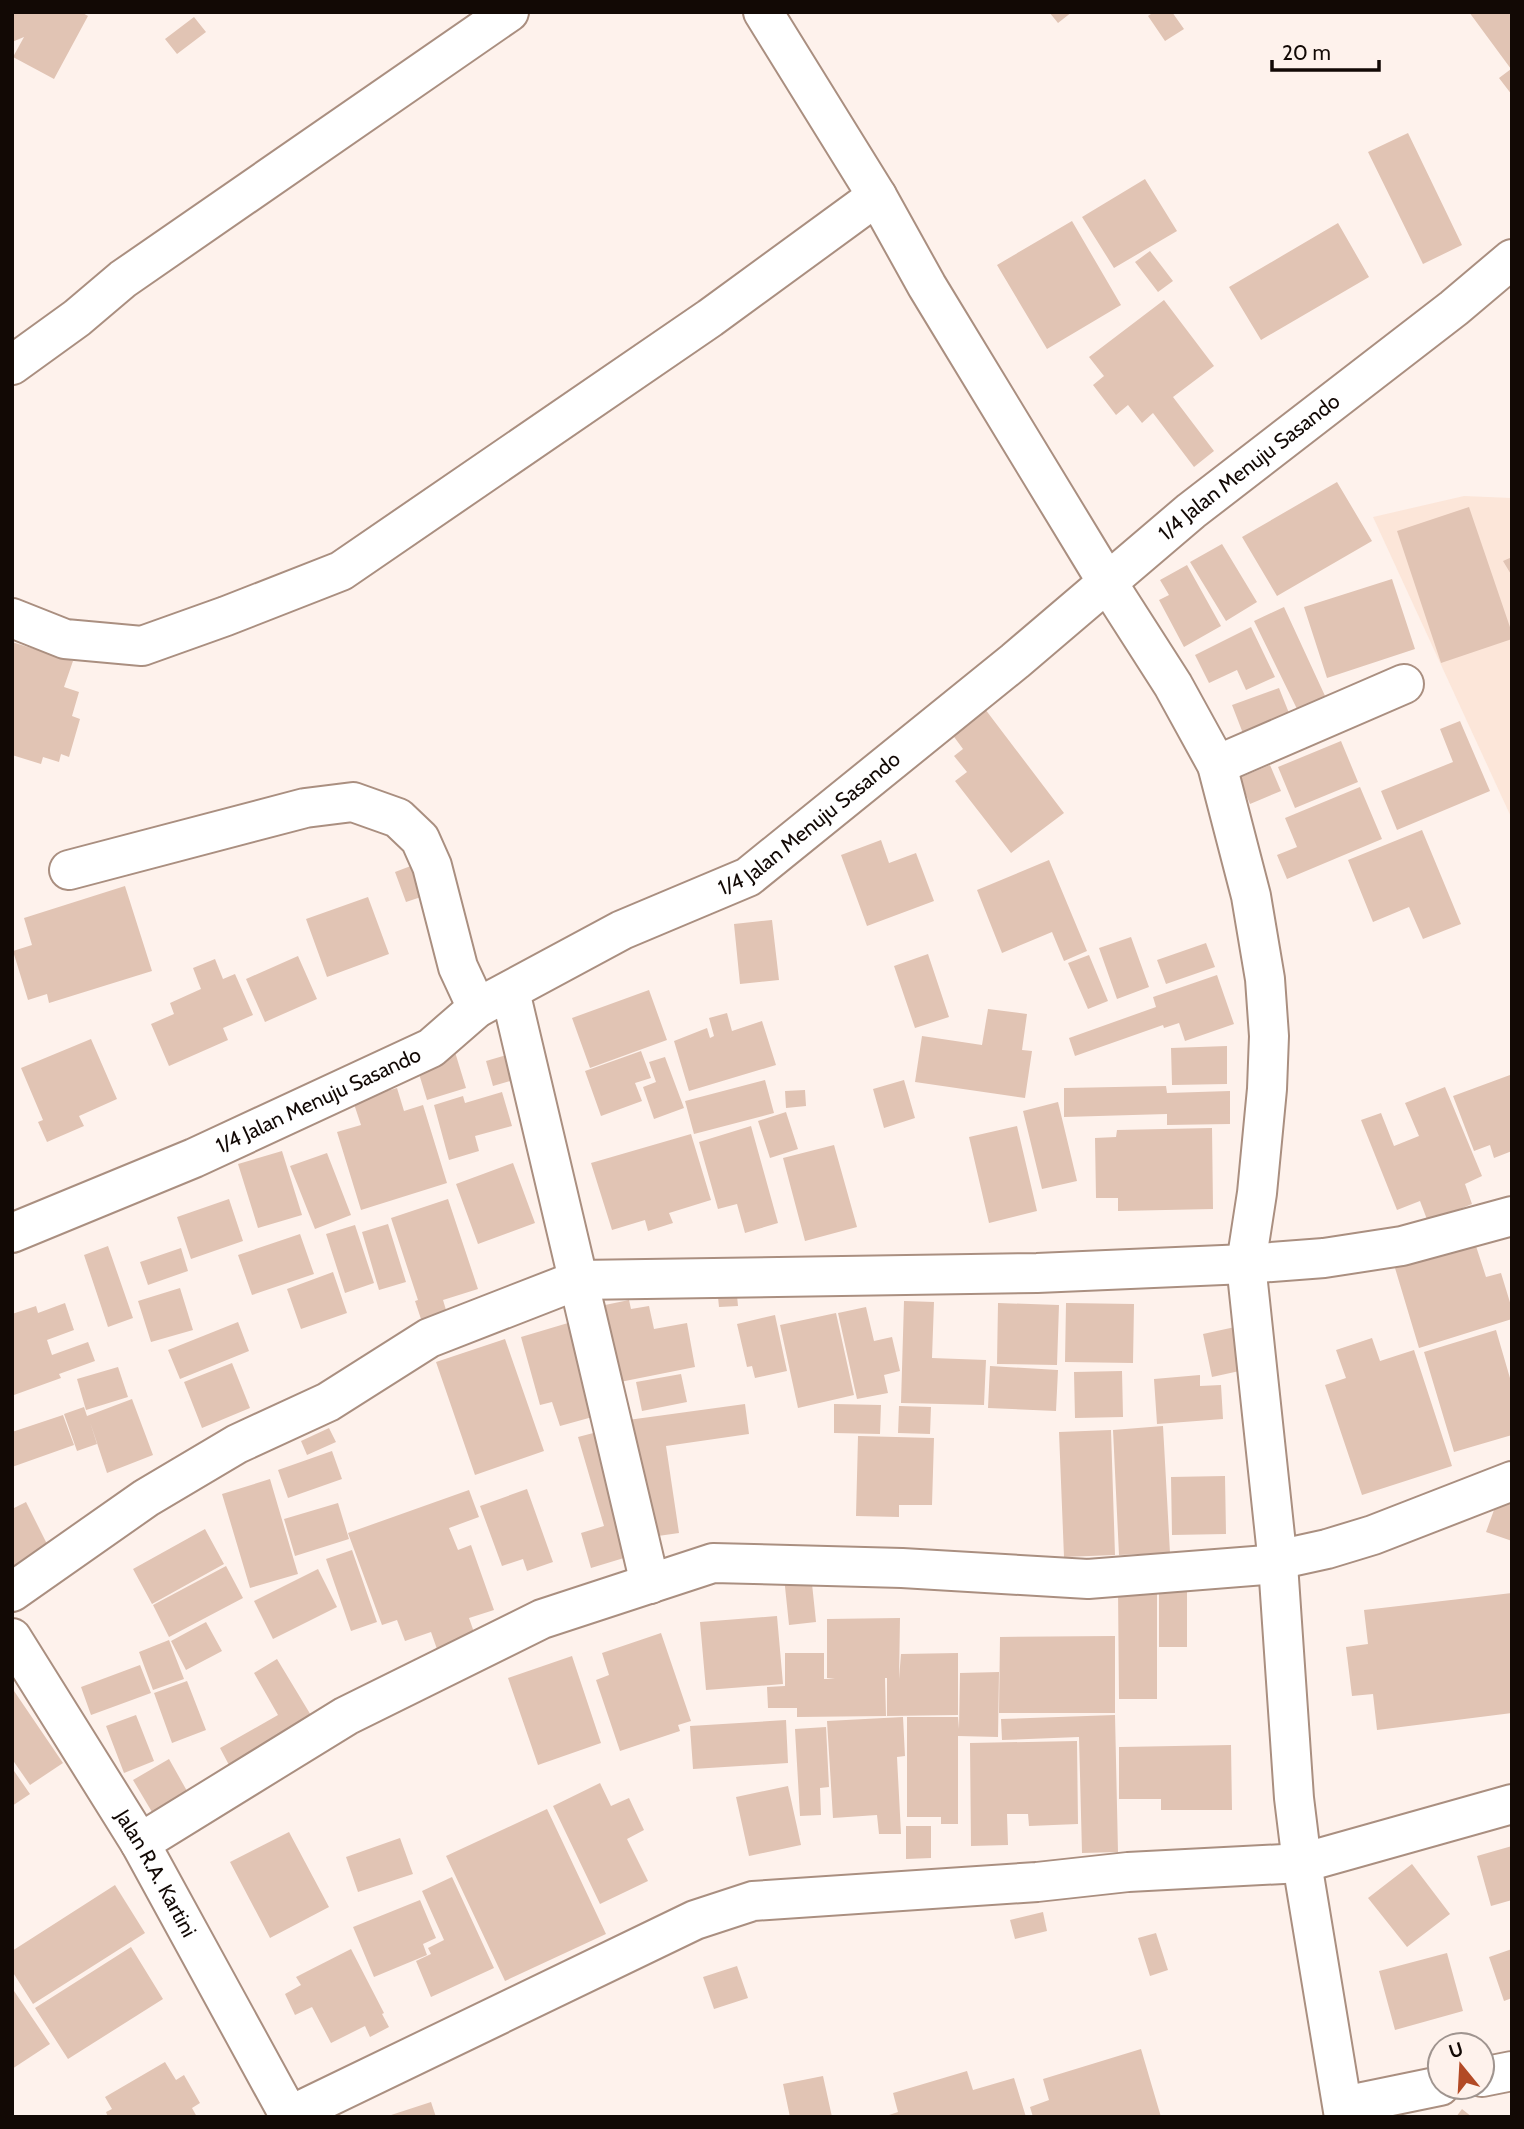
<svg xmlns="http://www.w3.org/2000/svg" width="1524" height="2129" font-family="Cabin,sans-serif">
  <style>
    .built { fill: #fce6d9 }
    .building { fill: #e1c4b4 }
    .lines { fill: none; stroke-linecap: round; stroke-linejoin: round }
    .minor-casing { stroke: #aa8f80; stroke-width: 42 }
    .minor { stroke: #fff; stroke-width: 38 }
    .labels { text-anchor: middle; stroke-width: 7; stroke-linejoin: round; paint-order: stroke }
    .street-label { font-size: 21px; fill: #120905; stroke: #fef2ec }
  </style>
  <rect width="100%" height="100%" fill="#fef2ec"/>
  <path class="built" d="M1464 496 1512 498V819L1373 517Z"/>
  <path class="building" d="M12 12H81L88 16 54 79 13 57 24 37 12 42Z
    M1049 12H1072L1058 23Z
    M1154 12H1172L1184 29 1165 41 1148 16Z
    M1469 12H1512V95L1499 78 1511 69Z
    M194 17 206 32 177 54 165 39Z
    M1408 133 1462 245 1423 264 1368 152Z
    M1145 179 1177 231 1114 268 1082 217Z
    M1072 221 1121 305 1047 349 997 265Z
    M1338 223 1369 277 1261 340 1229 287Z
    M1150 251 1173 281 1158 292 1135 262Z
    M1164 300 1214 366 1173 397 1214 451 1194 467 1153 413 1142 423 1128 405 1116 415 1093 385 1104 376 1089 357Z
    M1337 482 1372 541 1277 596 1242 537Z
    M1469 507 1512 633V639L1441 663 1397 531Z
    M1222 544 1257 602 1226 621 1190 562Z
    M1512 557V576L1503 561Z
    M1187 565 1221 626 1184 647 1159 600 1169 595 1160 580Z
    M1392 579 1415 649 1327 678 1304 607Z
    M1284 607 1326 698 1298 711 1254 621Z
    M1251 627 1275 677 1246 690 1237 670 1209 683 1195 655Z
    M12 642 73 661 64 687 79 692 72 716 80 719 69 757 61 754 59 762 43 757 41 764 12 755Z
    M1279 688 1291 718 1244 736 1232 705Z
    M982 705 1064 813 1011 853 955 781 967 772 954 756 963 749 949 730Z
    M1460 721 1490 791 1397 830 1381 791 1453 762 1440 729Z
    M1341 741 1358 782 1295 808 1278 767Z
    M1270 765 1281 791 1250 804 1239 778Z
    M1360 787 1382 839 1287 879 1277 855 1297 847 1285 818Z
    M1422 830 1461 924 1423 939 1409 907 1373 922 1348 860Z
    M881 840 889 863 916 853 934 901 867 926 841 855Z
    M1049 860 1087 951 1064 961 1052 932 1002 953 977 890Z
    M416 864 427 895 406 902 395 872Z
    M125 886 152 971 49 1003 47 994 28 1000 13 951 32 945 24 918Z
    M368 897 389 954 327 977 306 919Z
    M772 920 779 980 740 984 734 924Z
    M1131 937 1149 987 1117 999 1099 948Z
    M1206 943 1215 967 1166 984 1157 960Z
    M928 954 949 1017 915 1028 894 966Z
    M1089 955 1108 1001 1088 1009 1068 963Z
    M298 956 317 999 265 1022 246 979Z
    M215 959 223 979 235 974 253 1015 223 1028 228 1040 169 1066 151 1024 174 1014 170 1003 201 989 193 968Z
    M1217 975 1234 1024 1185 1041 1179 1023 1164 1028 1163 1025 1075 1056 1069 1038 1156 1007 1153 997Z
    M649 990 667 1040 590 1068 572 1018Z
    M988 1009 1027 1014 1022 1050 1032 1051 1025 1098 915 1082 922 1036 982 1045Z
    M727 1013 732 1031 762 1021 776 1065 689 1091 674 1041 707 1028 710 1038 714 1036 709 1018Z
    M91 1039 117 1099 79 1116 84 1126 47 1142 38 1122 43 1120 21 1068Z
    M1227 1046V1084L1172 1085 1171 1048Z
    M641 1051 651 1078 635 1083 642 1101 601 1116 585 1071Z
    M455 1052 466 1088 427 1100 416 1064Z
    M510 1054 517 1079 493 1086 486 1061Z
    M665 1057 684 1108 654 1119 643 1087 656 1082 649 1062Z
    M1510 1075 1512 1080V1151L1494 1158 1490 1145 1474 1151 1453 1096Z
    M765 1080 774 1113 694 1134 685 1101Z
    M904 1080 915 1118 884 1128 873 1089Z
    M1166 1086 1167 1093 1230 1091V1124L1167 1125V1114L1064 1117V1088Z
    M1445 1087 1482 1176 1465 1184 1472 1204 1428 1222 1420 1201 1397 1210 1361 1120 1381 1113 1394 1146 1419 1136 1405 1103Z
    M397 1088 404 1111 423 1105 447 1183 361 1210 337 1132 361 1125 353 1101Z
    M805 1090 806 1106 786 1108 785 1091Z
    M502 1092 512 1126 475 1136 479 1151 449 1160 434 1105 463 1096 465 1103Z
    M1058 1102 1077 1181 1042 1189 1023 1111Z
    M786 1112 798 1149 770 1158 758 1121Z
    M751 1126 778 1223 745 1233 737 1204 718 1209 699 1142Z
    M1017 1126 1037 1211 989 1223 969 1137Z
    M1212 1128 1213 1209 1118 1211V1198H1096L1095 1138 1116 1137 1117 1130Z
    M691 1134 711 1200 669 1213 673 1223 648 1231 645 1220 612 1230 591 1163Z
    M834 1145 857 1227 805 1241 783 1158Z
    M282 1151 302 1215 258 1228 238 1164Z
    M327 1153 351 1215 315 1229 290 1166Z
    M513 1163 535 1223 478 1244 456 1184Z
    M229 1199 243 1241 191 1259 177 1217Z
    M448 1199 478 1289 443 1300 450 1323 425 1331 415 1301 418 1300 391 1218Z
    M388 1224 406 1282 379 1290 362 1232Z
    M355 1225 374 1283 345 1293 326 1234Z
    M300 1234 314 1274 252 1295 238 1255Z
    M1475 1243 1486 1277 1501 1273 1512 1309V1319L1419 1348 1395 1268Z
    M108 1246 133 1318 108 1327 84 1255Z
    M181 1248 188 1271 148 1285 140 1262Z
    M333 1272 347 1313 301 1329 287 1289Z
    M736 1285 738 1306 719 1307 717 1287Z
    M180 1288 193 1330 151 1342 138 1301Z
    M629 1300 631 1309 649 1306 654 1329 687 1323 695 1367 620 1382 605 1305Z
    M904 1301 934 1302 932 1358 986 1360 984 1405 901 1403Z
    M65 1303 74 1330 47 1340 52 1355 88 1342 95 1361 59 1374 61 1378 14 1395 12 1314 36 1306 38 1313Z
    M998 1303 1059 1305 1057 1365 997 1364Z
    M1066 1303 1134 1304 1133 1363 1065 1362Z
    M866 1307 874 1341 892 1337 900 1371 884 1375 888 1393 857 1399 838 1313Z
    M836 1313 854 1395 798 1408 780 1325Z
    M775 1315 787 1371 755 1378 752 1366 747 1367 737 1324Z
    M238 1322 249 1351 180 1379 168 1350Z
    M568 1323 596 1416 560 1426 552 1402 540 1405 521 1337Z
    M1235 1327 1244 1370 1212 1377 1203 1334Z
    M1496 1330 1512 1385V1435L1454 1452 1424 1352Z
    M1372 1338 1380 1361 1414 1350 1452 1466 1362 1495 1325 1385 1346 1378 1336 1350Z
    M505 1339 544 1451 475 1475 436 1362Z
    M232 1363 250 1408 202 1428 184 1382Z
    M990 1366 1058 1370 1056 1411 988 1408Z
    M118 1367 128 1397 86 1410 77 1379Z
    M1122 1371 1123 1417 1075 1418 1074 1372Z
    M681 1374 687 1402 642 1411 636 1382Z
    M1200 1375V1386L1221 1385 1223 1419 1157 1424 1154 1379Z
    M132 1399 153 1455 107 1473 90 1422 97 1444 77 1451 64 1414 84 1407 87 1416Z
    M745 1404 749 1434 666 1446 679 1533 644 1538 628 1420Z
    M834 1404 881 1405 880 1434 834 1433Z
    M899 1406 931 1407 930 1434 898 1433Z
    M63 1415 74 1445 12 1467V1432Z
    M1163 1426 1170 1553 1119 1555 1113 1430Z
    M329 1428 336 1442 307 1455 301 1441Z
    M1111 1430 1115 1555 1064 1557 1059 1432Z
    M601 1431 637 1554 591 1568 581 1533 604 1526 578 1437Z
    M858 1436 934 1438 932 1505H899V1517L856 1516Z
    M332 1451 342 1479 288 1498 278 1470Z
    M1225 1476 1226 1534 1172 1535 1171 1477Z
    M270 1479 298 1574 250 1588 222 1494Z
    M527 1489 553 1562 527 1571 523 1559 502 1566 480 1506Z
    M469 1490 479 1517 449 1528 458 1550 471 1545 494 1610 469 1618 475 1635 437 1649 431 1632 405 1641 397 1620 382 1625 348 1533Z
    M1498 1499 1512 1504V1541L1486 1532Z
    M26 1502 49 1548 12 1567V1509Z
    M338 1503 349 1539 295 1556 284 1519Z
    M205 1529 224 1564 152 1604 133 1569Z
    M352 1550 377 1622 351 1631 326 1559Z
    M226 1566 243 1598 169 1637 153 1605Z
    M318 1569 337 1607 273 1639 254 1601Z
    M811 1574 816 1622 789 1625 784 1577Z
    M1118 1589H1157V1699H1119Z
    M1159 1590H1187V1647H1159Z
    M1512 1593V1713L1377 1730 1373 1694 1352 1696 1346 1647 1368 1644 1364 1610Z
    M777 1616 783 1684 706 1690 700 1622Z
    M900 1618 899 1679 901 1654 958 1653V1715L887 1716V1678H885L886 1716 797 1717V1708H768L767 1687 785 1686V1653H824V1679H835L827 1678V1619Z
    M206 1622 222 1651 186 1670 171 1641Z
    M661 1633 691 1721 678 1725 680 1731 620 1751 596 1680 609 1675 602 1653Z
    M1115 1636V1713H999L1000 1637Z
    M169 1640 184 1679 153 1690 139 1652Z
    M572 1656 601 1743 538 1765 508 1678Z
    M277 1659 312 1717 229 1765 220 1748 278 1715 254 1673Z
    M140 1665 151 1693 91 1715 81 1687Z
    M999 1672 998 1737 958 1736V1824H941V1817H907V1717H958L959 1729 960 1673Z
    M187 1681 206 1730 172 1743 154 1693Z
    M12 1688 63 1763 30 1785 12 1759Z
    M136 1715 154 1761 124 1773 106 1726Z
    M1115 1715 1118 1852 1082 1853 1079 1737 1002 1740 1001 1719Z
    M903 1717 905 1756 897 1757 901 1834H879L877 1815 833 1818 827 1721Z
    M786 1720 788 1763 693 1769 690 1726Z
    M826 1727 829 1787 820 1788 821 1815 800 1816 795 1729Z
    M1077 1741 1078 1824 1029 1826 1028 1814H1007L1008 1845 971 1846 970 1743Z
    M1231 1745 1232 1810H1161V1799H1119V1747Z
    M169 1759 187 1791 152 1812 133 1780Z
    M12 1768 30 1794 12 1806Z
    M600 1783 611 1806 629 1798 644 1830 627 1839 648 1881 600 1904 553 1806Z
    M788 1786 801 1845 749 1856 736 1797Z
    M547 1809 606 1934 505 1981 446 1856Z
    M906 1826H931V1858L906 1859Z
    M289 1832 329 1907 270 1938 230 1862Z
    M400 1838 413 1874 358 1892 346 1857Z
    M1512 1846V1900L1491 1906 1477 1856Z
    M1412 1864 1450 1914 1407 1947 1368 1898Z
    M452 1877 494 1968 431 1997 416 1961 431 1954 428 1948 444 1940 422 1891Z
    M115 1885 145 1933 33 2004 12 1971V1951Z
    M420 1900 436 1938 423 1944 427 1955 374 1977 353 1927Z
    M1043 1912 1047 1931 1015 1939 1010 1920Z
    M1156 1933 1168 1970 1150 1976 1138 1938Z
    M131 1947 163 1999 68 2059 35 2008Z
    M351 1949 384 2013 382 2014 389 2027 370 2037 365 2026 331 2043 312 2007 295 2015 285 1994 301 1985 296 1977Z
    M1512 1949V1998L1504 2001 1489 1957Z
    M1447 1953 1463 2011 1395 2030 1379 1971Z
    M737 1966 748 1998 714 2009 703 1977Z
    M12 1988 50 2044 12 2069Z
    M1141 2049 1161 2117H1033L1030 2107 1049 2100 1043 2079Z
    M165 2062 176 2080 184 2075 200 2103 192 2108 197 2117H108L106 2112 112 2109 105 2097Z
    M967 2071 973 2090 1014 2078 1026 2117H883L898 2112 893 2093Z
    M823 2076 832 2117H790L783 2084Z
    M431 2102 436 2117H388V2116Z
    M1462 2109 1472 2117H1456Z"/>
  <g class="lines">
    <g class="minor-casing">
      <g id="minor">
        <path d="M763 12 877 196 927 286 1107 582 1173 685 1217 765 1251 896 1265 979 1269 1036 1267 1089 1257 1193 1246 1264 1278 1564 1294 1798 1302 1863 1344 2117"/>
        <path d="M12 365 77 318 123 279 509 12"/>
        <path d="M12 618 65 639 142 646 226 616 341 571 710 318 877 196"/>
        <path d="M1217 765 1404 684"/>
        <path d="M69 870 305 808 353 802 398 818 420 839 432 866 458 967 477 1008"/>
        <path d="M510 991 650 1584"/>
        <path id="s1" d="M12 1233 194 1158 431 1048 477 1008 622 930 748 877 1015 661 1191 511 1454 308 1512 259"/>
        <path d="M1277 1560 1327 1549 1373 1535 1512 1481"/>
        <path d="M12 1592 146 1498 237 1444 328 1402 429 1338 578 1280 1037 1273 1246 1264 1324 1258 1402 1246 1512 1216"/>
        <path id="s2" d="M12 1638 140 1843 290 2117"/>
        <path d="M140 1843 346 1716 542 1619 713 1563 902 1568 1088 1579 1278 1564"/>
        <path d="M1482 2077 1512 2071"/>
        <path d="M1343 2106 1440 2086"/>
        <path d="M289 2116 695 1920 753 1901 1037 1882 1128 1872 1302 1863 1512 1804"/>
      </g>
    </g>
    <use href="#minor" class="minor"/>
  </g>
  <g class="labels">
    <g class="street-label">
      <text dy="7" stroke="none"><textPath href="#s1" startOffset="1468">1/4 Jalan Menuju Sasando</textPath></text>
      <text dy="7" stroke="none"><textPath href="#s1" startOffset="901">1/4 Jalan Menuju Sasando</textPath></text>
      <text dy="7" stroke="none"><textPath href="#s1" startOffset="334">1/4 Jalan Menuju Sasando</textPath></text>
      <text dy="7" stroke="none"><textPath href="#s2" startOffset="276">Jalan R.A. Kartini</textPath></text>
    </g>
  </g>
  <rect width="1524" height="2129" fill="none" stroke="#120905" stroke-width="28"/>
  <g transform="translate(1461 2066) rotate(342)"><circle r="33" fill="#fef2ec" stroke="#a09590" stroke-width="2"/>
  <path d="M0-5L12 26L0 18L-12 26Z" fill="#b24a26"/>
  <text y="-10" font-size="19" font-weight="bold" text-anchor="middle" fill="#120905">U</text>
  </g>
  <path d="M1272 60v10h107v-10" fill="none" stroke="#120905" stroke-width="3.5"/>
  <text x="1282" y="60" font-size="21" fill="#120905" stroke="#fef2ec" stroke-width="5" paint-order="stroke">20 m</text>
</svg>
